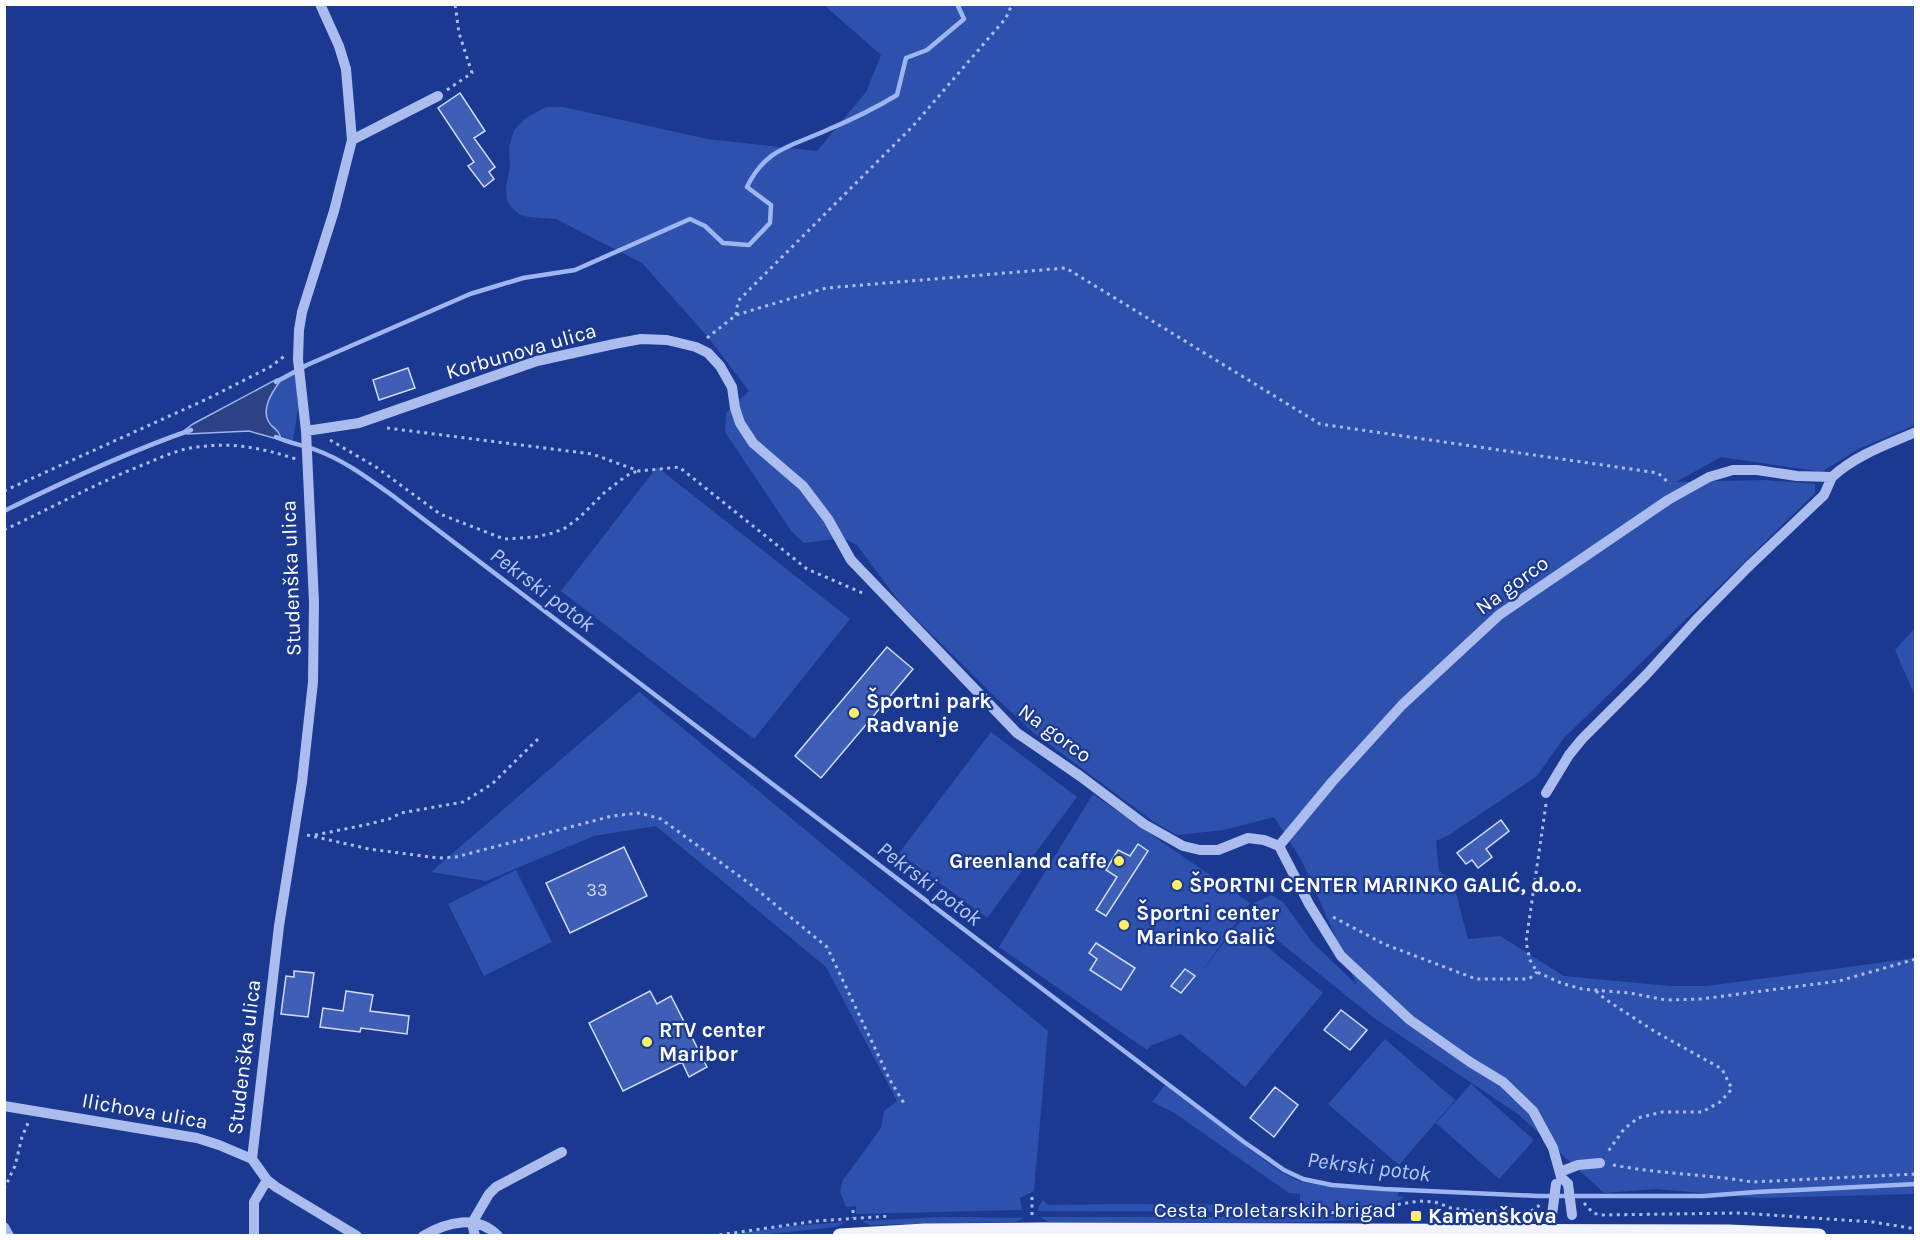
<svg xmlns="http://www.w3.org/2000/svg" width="1920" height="1240" font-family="Karla,sans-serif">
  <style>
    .green { fill: #2e51ae }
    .water { fill: #2c4284; stroke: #9db5f0; stroke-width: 1.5 }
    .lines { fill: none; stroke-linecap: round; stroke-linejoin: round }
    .stream { stroke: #9db5f0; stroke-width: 4.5 }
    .building { fill: #3f5fb6; stroke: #d0dcfa; stroke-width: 1.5 }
    .path { stroke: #aabdee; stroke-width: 3; stroke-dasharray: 3 4.5; stroke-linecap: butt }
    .minor { stroke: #aabdee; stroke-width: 10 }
    .major { stroke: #f1f4ff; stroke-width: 15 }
    .minor-bridge { stroke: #aabdee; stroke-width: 10 }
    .poi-dot { fill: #ffee67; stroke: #1b3990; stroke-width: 2 }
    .labels { text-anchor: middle; stroke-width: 4.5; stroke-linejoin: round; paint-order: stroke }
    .number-label { font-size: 18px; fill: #cfd7ed }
    .street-label { font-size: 21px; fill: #fff; stroke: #1b3990 }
    .poi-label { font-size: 21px; font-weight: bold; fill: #fff; stroke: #1b3990; text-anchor: start }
    .water-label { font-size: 22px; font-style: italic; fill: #b6c8f5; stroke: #1b3990 }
  </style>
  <rect width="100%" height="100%" fill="#1b3990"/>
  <path class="green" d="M824 5H1915V425L1858 449 1822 472 1721 457 1676 482 1764 480 1815 484V493L1563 739 1537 776 1449 835 1436 841 1439 871 1453 882 1468 939 1500 936 1564 976 1670 986H1707L1915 958V1194L1759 1198 1656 1189 1604 1193 1518 1114 1374 1018 1271 935 1259 940 1323 993 1245 1087 1181 1034 1153 1045 1152 1044 1147 1050 999 947 1093 794 1250 903 1201 973 1254 903 1272 895 1284 903 1312 942 1357 985 1301 859 1274 817 1224 830 1177 835 1154 822 1034 733 992 694 900 603 857 545 843 538 804 543 792 532 725 432 726 413 749 391 707 336 642 263 556 219 528 217 519 214 511 207 507 200 506 188 510 167 509 147 514 130 526 118 546 107H563L707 139 817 151 866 92 881 55Z
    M296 373 298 408 293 441C283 438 282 435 275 428 254 408 275 382 296 373Z
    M657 467 850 619 754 739 561 591Z
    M1915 628V696L1895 650Z
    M639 692 1048 1031 1034 1191 1020 1198 1022 1210 856 1214V1206L846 1207 840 1192 843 1180 881 1128 884 1111 897 1101 826 967 656 826 594 836 486 881 431 872Z
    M991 732 1077 797 987 918 899 853Z
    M516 870 552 942 484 976 448 904Z
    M1385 1039 1455 1100 1399 1165 1328 1104Z
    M1471 1084 1534 1140 1499 1179 1436 1123Z
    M1165 1085 1279 1171 1301 1182 1399 1192 1397 1196 1405 1197 1382 1208 1354 1209 1296 1212 1038 1211 1039 1206 1043 1200 1048 1205H1055L1115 1204 1300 1205V1194L1289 1193 1173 1112 1152 1102Z
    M1385 1213C1365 1229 1093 1221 1048 1222L1041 1217H1262L1339 1216Z
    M943 1217 1024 1218 1015 1222 870 1225 862 1221Z
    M846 1222 836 1227 759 1235H726L791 1226Z"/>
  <path class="water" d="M277 379 281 380C272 392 259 411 271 425 276 430 281 433 281 440L249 431 187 434 185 430 193 424Z"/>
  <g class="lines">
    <path class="stream" d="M276 382 307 365 470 294 523 278 575 270 690 219 705 226 723 243 749 245 770 223 771 205 747 187C766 148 790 147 827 130 851 120 874 109 897 95L906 58 927 50 964 19 958 6 961 4
      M276 437C289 443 303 445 316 450 344 460 369 479 393 496L1244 1142 1284 1170 1303 1179 1332 1185 1384 1189 1538 1196H1704L1756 1192 1916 1184
      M4 511C65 481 127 452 191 430"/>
  </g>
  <path class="building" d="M460 93 485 131 474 138 495 167 489 172 494 179 484 187 468 166 474 162 438 108Z
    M408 368 415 388 379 400 373 380Z
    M887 647 913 669 821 778 795 756Z
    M1501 820 1509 831 1486 849 1492 857 1478 868 1472 860 1466 864 1457 853Z
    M1138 844 1148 851 1106 916 1096 910 1117 877 1106 870 1118 850 1130 856Z
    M624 847 647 896 570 933 546 883Z
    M1096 943 1135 968 1121 990 1090 970 1097 959 1089 953Z
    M1185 969 1195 976 1181 993 1171 986Z
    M294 971 314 973 308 1017 281 1014 286 976 294 977Z
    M346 991 373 995 370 1011 409 1016 407 1034 361 1028 360 1032 320 1027 323 1008 343 1011Z
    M650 991 657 1004 671 996 707 1067 689 1077 682 1062 623 1091 589 1023Z
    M1341 1010 1367 1030 1350 1050 1324 1030Z
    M1275 1087 1298 1105 1274 1137 1250 1118Z"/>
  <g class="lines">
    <path class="path" d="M447 90 472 73 459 33 455 4
      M736 315 738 301 913 126 1006 18 1012 4
      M707 338 736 315 826 288 1066 268 1320 424 1658 473 1670 484
      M387 428 592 454 639 471 679 467 807 569 865 594
      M330 440 376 467 440 514 504 539 535 537 553 533 565 528 580 517 604 493 626 476 637 471
      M4 491 207 399 270 367 286 355
      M4 530C51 508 97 483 145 464 162 457 179 449 197 447 233 442 262 448 296 459
      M1546 804 1526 942 1530 960 1537 972 1561 983 1582 989 1630 993 1666 1000 1701 999 1839 981 1916 959
      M307 835 369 849 438 858 456 857 612 816 640 813 661 819 750 884 827 947 890 1080 905 1105
      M315 835 365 825 389 819 401 813 463 802 492 784 541 736
      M1333 917 1384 944 1476 979H1529L1537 972
      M1596 991 1605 999 1654 1031 1722 1069 1732 1089 1720 1102 1702 1112H1662L1638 1118 1624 1129 1607 1153
      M1613 1165C1659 1174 1706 1174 1752 1182L1916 1174
      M4 1189 15 1166 22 1137 28 1123
      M1032 1197V1216
      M1584 1203 1593 1213 1601 1215 1739 1213 1873 1222 1916 1229
      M853 1210V1218
      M1294 1214 1380 1211 1400 1204 1420 1201 1435 1202 1451 1208 1474 1211 1530 1212 1540 1205
      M712 1236 816 1221 889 1216"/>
    <path class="minor" d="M352 140 438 96
      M306 431 359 423 537 361 614 344 641 339 667 340 696 347 708 353 720 366 732 387 735 408 740 423 753 443 803 486 828 519 851 560 1017 733 1080 776 1144 824 1183 846 1200 850H1218L1248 838 1264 840 1279 846 1309 904 1341 956 1410 1020 1470 1062 1503 1082 1533 1111 1553 1148 1561 1177 1568 1184
      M1546 793 1569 755 1582 739 1646 675 1695 621 1748 567 1824 495 1832 477
      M1279 846 1332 782 1402 705 1499 615 1668 500 1709 477 1733 470H1757L1797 476 1832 477C1856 455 1886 445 1916 432
      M4 1106 197 1138 219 1145 252 1159 267 1180 276 1187 357 1236
      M252 1159 279 926 302 782 313 682 314 602 306 431 298 359 299 330 302 312 334 211 352 140 346 69 339 46 320 4
      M1560 1172 1578 1165 1600 1163
      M472 1223 489 1194 496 1187 562 1152
      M472 1223 475 1236
      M4 1227 9 1236
      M254 1236V1202L267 1180
      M423 1236C447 1222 477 1214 498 1236"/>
    <path class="major" d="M840 1236 925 1231 1042 1230 1729 1232 1819 1236"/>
    <path class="minor-bridge" d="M1568 1184 1572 1215
      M1552 1215 1556 1184"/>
  </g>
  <g class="poi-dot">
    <circle cx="854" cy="713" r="6"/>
    <circle cx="1119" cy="861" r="6"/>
    <circle cx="1177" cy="885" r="6"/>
    <circle cx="1124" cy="925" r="6"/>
    <circle cx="647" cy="1042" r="6"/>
    <rect x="1410" y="1210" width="12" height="12" rx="3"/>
  </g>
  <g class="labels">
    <g class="number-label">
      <text x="597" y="896">33</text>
    </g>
    <g class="street-label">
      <text transform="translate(521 351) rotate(-16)" y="7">Korbunova ulica</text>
      <text transform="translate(291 578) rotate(-92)" y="7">Studenška ulica</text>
      <text transform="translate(1512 585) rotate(-36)" y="7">Na gorco</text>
      <text transform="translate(1055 733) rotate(36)" y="7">Na gorco</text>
      <text transform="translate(244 1057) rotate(-83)" y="7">Studenška ulica</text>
      <text transform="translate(145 1111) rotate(10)" y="7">Ilichova ulica</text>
      <text x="1275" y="1217">Cesta Proletarskih brigad</text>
    </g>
    <g class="poi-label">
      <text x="866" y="708">Športni park<tspan x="866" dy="24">Radvanje</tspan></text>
      <text x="1107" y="868" text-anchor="end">Greenland caffe</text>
      <text x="1189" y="892">ŠPORTNI CENTER MARINKO GALIĆ, d.o.o.</text>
      <text x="1136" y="920">Športni center<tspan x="1136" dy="24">Marinko Galič</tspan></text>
      <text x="659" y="1037">RTV center<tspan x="659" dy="24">Maribor</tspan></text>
      <text x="1428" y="1223">Kamenškova</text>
    </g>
    <g class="water-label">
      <text transform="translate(543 589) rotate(37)" y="8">Pekrski potok</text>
      <text transform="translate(930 883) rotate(37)" y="8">Pekrski potok</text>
      <text transform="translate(1369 1166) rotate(7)" y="8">Pekrski potok</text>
    </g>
  </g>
  <rect width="1920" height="1240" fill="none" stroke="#ffffff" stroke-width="12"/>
</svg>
